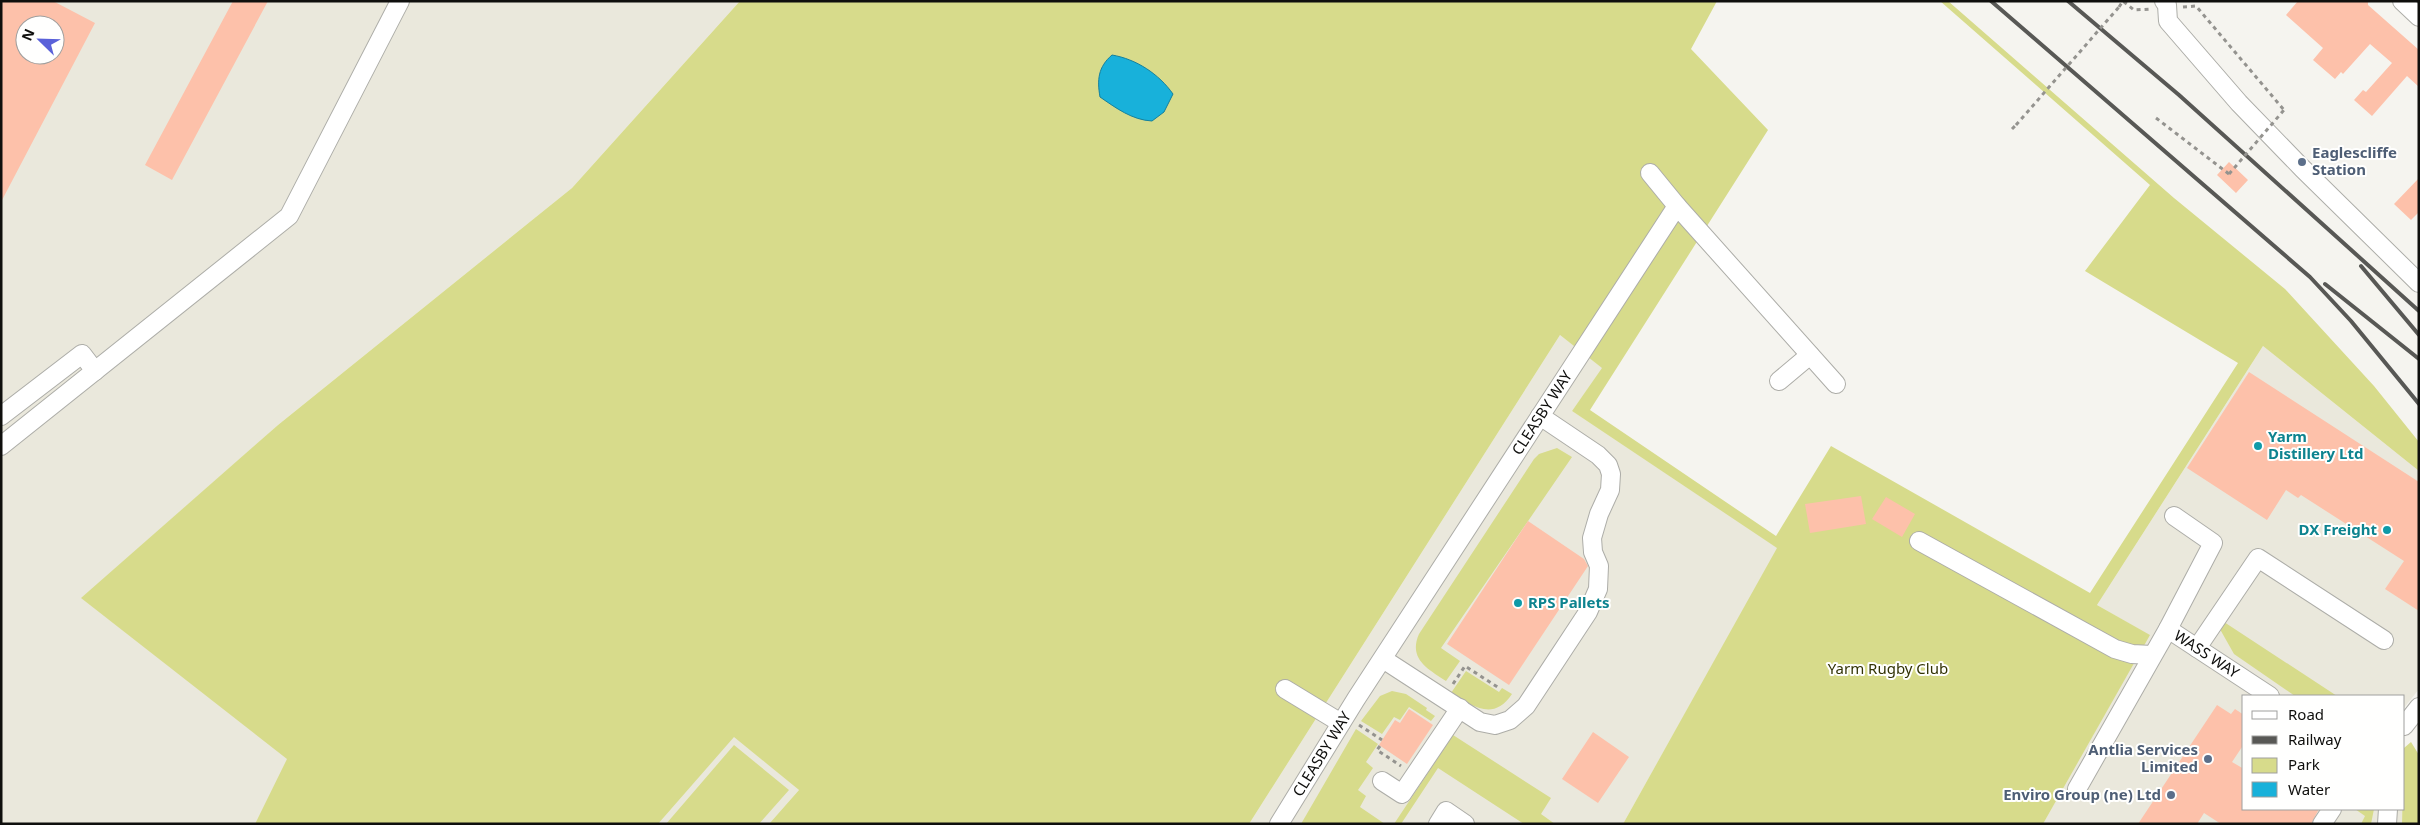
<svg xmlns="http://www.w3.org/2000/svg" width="2420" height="825" font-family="'Noto Sans',sans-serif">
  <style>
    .built { fill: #eae8dc; fill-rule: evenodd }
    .green { fill: #d7db8b }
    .water { fill: #18b1da; stroke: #15809c }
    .building { fill: #fdc1aa; fill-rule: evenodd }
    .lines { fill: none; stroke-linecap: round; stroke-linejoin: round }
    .minor-casing { stroke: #adada8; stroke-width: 20 }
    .path { stroke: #94938f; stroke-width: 3; stroke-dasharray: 4 4; stroke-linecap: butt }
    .minor { stroke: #fff; stroke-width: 18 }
    .rail { stroke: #585855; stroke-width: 4 }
    .path-bridge { stroke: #94938f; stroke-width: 3; stroke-dasharray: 4 4; stroke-linecap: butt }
    .service-dot { fill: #5c6f8a; stroke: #fffffe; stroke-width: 2 }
    .culture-dot { fill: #0f9aa8; stroke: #fffffe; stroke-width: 2 }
    .labels { text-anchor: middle; stroke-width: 4; stroke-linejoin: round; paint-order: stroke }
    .service-label { font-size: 15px; font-weight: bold; fill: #4e5e75; stroke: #fffffe; text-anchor: end }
    .street-label { font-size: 15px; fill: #0f0f0d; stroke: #fffffe }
    .culture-label { font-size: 15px; font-weight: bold; fill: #0d838f; stroke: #fffffe; text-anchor: start }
    .park-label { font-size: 15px; fill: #323305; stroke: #fffffe }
  </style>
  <rect width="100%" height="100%" fill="#f5f4ef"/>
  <path class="built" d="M1 1H740L572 188 278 425 82 598 288 759 255 824H1ZM25 25H55V55H25Z
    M1560 335 1603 368 1572 411 1778 548 1623 824H1249Z
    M2263 346 2419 471V689L2404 708V696H2244V809H2403L2402 824H2043L2149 635 2097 605Z
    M734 736 799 790 769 824H658Z"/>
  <path class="green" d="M740 1H1717L1691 49 1768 130 1590 410 1776 536 1831 446 2090 593 2238 363 2085 271 2150 185 1940 1H1948L2174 198 2285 289 2374 386 2419 442V471L2263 346 2097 605 2150 635 2043 824H1623L1777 548 1572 411 1602 368 1560 335 1249 824H769L799 790 734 737 658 824H255L287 759 81 598 278 425 572 188Z
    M1557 448 1572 457 1441 648 1460 661 1446 681C1428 669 1408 659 1419 634L1534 459 1539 454Z
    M2221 620 2337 696H2295L2234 654 2221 631Z
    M1466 671 1499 692 1502 688 1512 694C1493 722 1473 706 1451 693Z
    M1392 691 1406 694 1427 708 1426 710 1435 716 1431 721 1409 707 1400 720 1394 717 1382 734 1361 721 1380 696Z
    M1356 729 1378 744 1366 762 1373 768 1358 790 1366 796 1360 807 1385 824H1301Z
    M1453 735 1551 798 1541 814 1555 824H1524L1438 768 1401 824H1394Z
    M2411 742 2419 755V824H2402L2404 748Z
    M734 745 789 790 759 824H666Z
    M2355 809H2374L2371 824H2361L2365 816Z"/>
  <path class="water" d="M1112 55C1136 59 1159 74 1173 94L1164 112 1152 121C1132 120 1116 108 1100 97 1097 80 1098 67 1112 55Z"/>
  <path class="building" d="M1 1H53L95 23 1 202ZM25 25H55V55H25Z
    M233 1H268L172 180 145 165Z
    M2298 1H2368V5L2419 50V87L2407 76 2372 116 2354 100 2363 90 2366 92 2392 63 2370 44 2343 74 2341 72 2335 79 2313 60 2323 48 2286 15Z
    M2229 162 2248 180 2236 193 2217 175Z
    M2419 178V212L2411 220 2394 204Z
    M2249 372 2419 482V611L2385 589 2404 561 2301 495 2298 498 2286 490 2267 520 2187 468Z
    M1861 496 1866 524 1810 533 1805 504Z
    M1886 497 1915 514 1902 537 1872 519Z
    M1528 521 1584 559 1588 566 1509 685 1447 644Z
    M2217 705 2231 714 2235 709 2244 715V744L2232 762 2244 769V809H2319L2311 824H2221L2204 813 2197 824H2138Z
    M1409 709 1433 725 1407 764 1379 745 1395 720 1400 723Z
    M1593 732 1629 757 1598 803 1562 779Z"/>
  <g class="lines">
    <g class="minor-casing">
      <g id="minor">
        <path d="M2164 1 2167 5 2168 21 2239 103 2302 168 2419 283"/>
        <path d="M2402 1 2419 17"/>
        <path d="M1650 173 1677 206"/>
        <path d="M1779 381 1810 355"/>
        <path d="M1 416 82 354 95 371"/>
        <path d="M1 446 289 216 400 1"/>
        <path d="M1919 541 2115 649 2132 654 2152 655"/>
        <path id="s1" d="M2168 629 2270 696"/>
        <path d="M2197 648 2258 558 2384 640"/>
        <path d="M1383 659 1480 722 1495 725 1510 720 1526 706 1588 612 1598 589 1599 566 1593 552 1592 538 1599 514 1610 490 1611 474 1608 465 1598 455 1540 416"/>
        <path d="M1285 689 1341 723"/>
        <path d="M2404 726 2419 707"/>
        <path d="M1382 781 1402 794 1460 708"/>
        <path d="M2077 789 2168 629 2213 543 2174 516"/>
        <path id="s2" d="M1279 824 1356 699 1677 206 1836 384"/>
        <path d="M1438 824 1446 811 1465 824"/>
        <path d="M2322 824 2332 809"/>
        <path d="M2387 824 2388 809"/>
      </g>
    </g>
    <path class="path" d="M2119 7 2123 1 2134 10 2151 9
      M2183 7 2196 6 2284 110
      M2156 118 2229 174
      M2012 129 2016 125
      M1453 684 1465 666 1499 688
      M1359 725 1382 740
      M1380 746 1377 750 1401 766"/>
    <use href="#minor" class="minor"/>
    <path class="rail" d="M1991 1 2310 277 2351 321 2419 404
      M2068 1 2179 95 2419 311
      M2361 266 2419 335
      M2325 284 2419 359"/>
    <path class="path-bridge" d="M2016 125 2119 7
      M2229 174 2284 110"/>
  </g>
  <g class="service-dot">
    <circle cx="2302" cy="162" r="5"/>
    <circle cx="2208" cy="759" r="5"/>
    <circle cx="2171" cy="795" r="5"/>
  </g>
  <g class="culture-dot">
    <circle cx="2258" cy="446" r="5"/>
    <circle cx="2387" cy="530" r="5"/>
    <circle cx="1518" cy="603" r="5"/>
  </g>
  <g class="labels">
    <g class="service-label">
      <text x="2312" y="158" text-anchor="start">Eaglescliffe<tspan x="2312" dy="17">Station</tspan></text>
      <text x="2198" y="755">Antlia Services<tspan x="2198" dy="17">Limited</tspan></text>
      <text x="2161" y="800">Enviro Group (ne) Ltd</text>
    </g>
    <g class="street-label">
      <text dy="5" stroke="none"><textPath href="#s2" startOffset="488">CLEASBY WAY</textPath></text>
      <text dy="5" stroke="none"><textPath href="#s1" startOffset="46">WASS WAY</textPath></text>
      <text dy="5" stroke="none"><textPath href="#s2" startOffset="82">CLEASBY WAY</textPath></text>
    </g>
    <g class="culture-label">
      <text x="2268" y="442">Yarm<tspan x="2268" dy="17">Distillery Ltd</tspan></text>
      <text x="2377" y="535" text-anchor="end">DX Freight</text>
      <text x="1528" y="608">RPS Pallets</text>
    </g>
    <g class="park-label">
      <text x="1888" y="674">Yarm Rugby Club</text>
    </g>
  </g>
  <rect width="2420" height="825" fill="none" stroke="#0f0f0d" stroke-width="5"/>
  <rect x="2242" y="695" width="162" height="115" fill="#fffffe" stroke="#9f9f9e"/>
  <rect x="2252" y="711" width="25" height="8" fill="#ffffff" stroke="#9f9f9e"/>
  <text x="2288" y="720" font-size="15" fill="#0f0f0d">Road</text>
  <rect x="2252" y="736" width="25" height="8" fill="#585855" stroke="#9f9f9e"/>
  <text x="2288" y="745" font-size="15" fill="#0f0f0d">Railway</text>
  <rect x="2252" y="758" width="25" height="15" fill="#d7db8b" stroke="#9f9f9e"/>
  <text x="2288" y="770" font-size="15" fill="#0f0f0d">Park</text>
  <rect x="2252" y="782" width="25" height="15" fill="#18b1da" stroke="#9f9f9e"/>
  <text x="2288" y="795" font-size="15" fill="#0f0f0d">Water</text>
  <g transform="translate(40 40) rotate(293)"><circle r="24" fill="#fffffe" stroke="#9f9f9e"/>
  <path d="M0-4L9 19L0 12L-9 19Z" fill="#5a61d9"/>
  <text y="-8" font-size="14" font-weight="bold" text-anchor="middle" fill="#0f0f0d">N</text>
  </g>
</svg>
